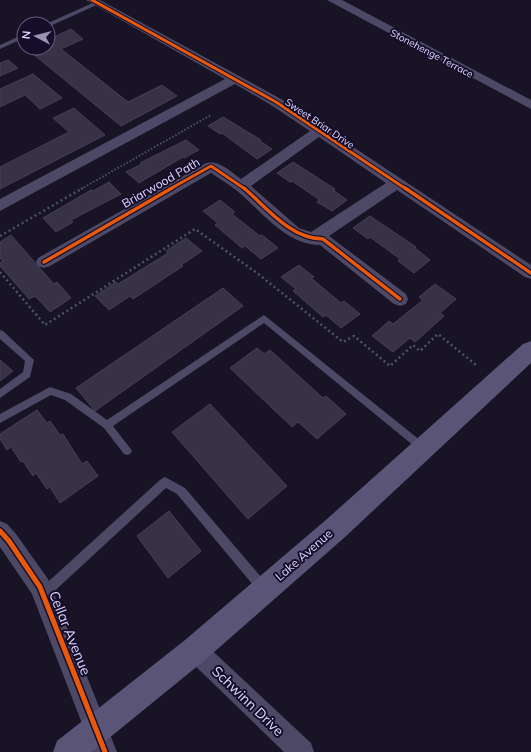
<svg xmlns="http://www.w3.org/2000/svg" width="531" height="752" font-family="Mulish,sans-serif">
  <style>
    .building { fill: #383246; stroke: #453f58 }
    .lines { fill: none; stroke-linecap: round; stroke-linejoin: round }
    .path-far1 { stroke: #475566; stroke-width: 2; stroke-dasharray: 1.5 2; stroke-linecap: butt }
    .path { stroke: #475566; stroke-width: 2.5; stroke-dasharray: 2 3; stroke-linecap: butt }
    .lane { fill: #4c4866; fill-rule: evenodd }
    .street { fill: #4c4866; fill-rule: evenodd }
    .secondary { fill: #5a5577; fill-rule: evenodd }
    .cycleway-far2-casing { stroke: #150e2b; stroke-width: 5 }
    .cycleway-far1-casing { stroke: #150e2b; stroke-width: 6 }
    .cycleway-casing { stroke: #150e2b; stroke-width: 8 }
    .cycleway-far2 { stroke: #e8590c; stroke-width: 3 }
    .cycleway-far1 { stroke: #e8590c; stroke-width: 3.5 }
    .cycleway { stroke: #e8590c; stroke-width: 5 }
    .labels { text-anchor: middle; stroke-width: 4; stroke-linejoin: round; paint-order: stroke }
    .far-street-label { font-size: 10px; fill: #e0d7ff; stroke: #150e2b }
    .street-label { font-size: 12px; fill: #e0d7ff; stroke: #150e2b }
    .near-street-label { font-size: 14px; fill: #e0d7ff; stroke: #150e2b }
  </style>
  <rect width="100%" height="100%" fill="#181425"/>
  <path class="building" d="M71 29 83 39 61 49 128 102 162 85 177 96 121 126 27 49 48 48V40Z
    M8 60 18 68 0 76V63Z
    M33 74 62 98 40 109 25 95 0 107V89Z
    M74 108 105 135 0 189V167L69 132 53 118Z
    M223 117 261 140 260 141 272 149 257 159 222 133 220 134 208 126Z
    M186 140 199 150 184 158 183 157 139 183 126 172 142 164 140 163Z
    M293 162 335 189 333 190 347 200 332 211 317 202 320 200 292 181 290 182 277 173Z
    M109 182 121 194 71 220 73 222 56 232 43 218 91 190 93 191Z
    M220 200 235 212 232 214 260 236 262 235 278 248 261 259 245 246 242 248 215 225 218 223 203 211Z
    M370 216 416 247 415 248 430 260 414 273 398 261 400 259 370 237 368 239 353 228Z
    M11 235 54 284 57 282 71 298 50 312 35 296 29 299 0 266V263L3 261 0 258V242Z
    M186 238 202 251 181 265 183 266 133 299 130 296 109 310 95 296 116 282 118 284 168 253 166 251Z
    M299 265 314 277 311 278 341 303 344 301 360 314 341 328 326 315 323 317 293 291 296 289 281 277Z
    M435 284 456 299 440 313 444 316 415 342 410 338 393 352 372 336 389 321 393 324 423 300 419 297Z
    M223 288 243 306 95 411 76 388Z
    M257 348 264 354 270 350 323 398 326 396 346 414 317 439 298 422 292 427 230 368Z
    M0 360 13 371 0 381Z
    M210 404 287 486 248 519 172 432Z
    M37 410 47 423 50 421 60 435 63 434 82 464 87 461 98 476 60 503 50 487 47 489 36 473 33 476 23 461 21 462 11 447 7 450 0 439V434Z
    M169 511 201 551 168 578 137 536Z"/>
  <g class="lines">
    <path class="path-far1" d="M81 189 211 115"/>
    <path class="path" d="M0 236 83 188
      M0 272 45 325 195 229 257 273 343 342 354 336 390 366 413 345 420 351 438 334 476 365"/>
    <path class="lane" d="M97 1 100 3 99 4 50 26 48 27V24H46Z
      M24 34V38L0 49V45Z
      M264 315 426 445 428 448 426 451 423 452 420 451 264 323 113 426 130 448 132 451 130 454 127 455 124 454 104 428 65 400 51 395 0 423V414L50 387 71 394 107 420Z
      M0 330 3 331 34 360 30 377 0 398V389L23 372 25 361 0 339Z
      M165 477 185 488 267 584 268 588 267 592 263 593 259 592 177 494 166 488 47 598 43 599 39 598 38 594 39 590 161 479Z"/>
    <path class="street" d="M86 0H100L281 99 531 265V279L525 277 397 190 329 236 406 294 408 299 406 304 400 306 394 304 320 245C285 245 261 210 236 190 228 184 219 178 211 173L50 266 44 268 38 266 36 262 38 258 206 163C218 159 231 172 241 179L310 131 271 105 235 84 0 211V199L225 79ZM319 137 386 183 311 232 299 228 251 186Z
      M327 0H342L531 100V109Z
      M0 521 7 524 16 534 48 579 117 752H93L32 594 0 547Z
      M195 639 203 642 311 743 314 752H284L187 658 184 650 187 642Z"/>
    <path class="secondary" d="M531 341V363L345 537 205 660 92 752H53L57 741 185 640 327 519 523 344Z"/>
    <g class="cycleway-far2-casing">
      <path id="cycleway-far2" d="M92 0 276 102 406 189
        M170 189 211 166 245 189"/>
    </g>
    <g class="cycleway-far1-casing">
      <path id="cycleway-far1" d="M244 188C267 208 291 239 323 239L400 299
        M405 188 531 273
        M44 262 172 188"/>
    </g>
    <g class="cycleway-casing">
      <path id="cycleway" d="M0 531 9 541 40 587 105 752"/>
    </g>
    <use href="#cycleway-far2" class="cycleway-far2"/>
    <use href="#cycleway-far1" class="cycleway-far1"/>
    <use href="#cycleway" class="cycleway"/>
  </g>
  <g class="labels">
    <g class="far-street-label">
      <text transform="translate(432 53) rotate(28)" y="4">Stonehenge Terrace</text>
      <text transform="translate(320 123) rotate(34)" y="4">Sweet Briar Drive</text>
    </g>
    <g class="street-label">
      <text transform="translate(161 183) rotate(-30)" y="4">Briarwood Path</text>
      <text transform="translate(304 555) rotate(-41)" y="4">Lake Avenue</text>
    </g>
    <g class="near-street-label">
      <text transform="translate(70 633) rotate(68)" y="5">Cellar Avenue</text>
      <text transform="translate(248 701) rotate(44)" y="5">Schwinn Drive</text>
    </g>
  </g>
  <g transform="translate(36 36) rotate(277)"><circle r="19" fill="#150e2b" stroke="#665e80"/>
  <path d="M0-3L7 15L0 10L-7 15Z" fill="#9a93b3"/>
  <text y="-6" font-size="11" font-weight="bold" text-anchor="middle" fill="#e0d7ff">N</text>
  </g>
</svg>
